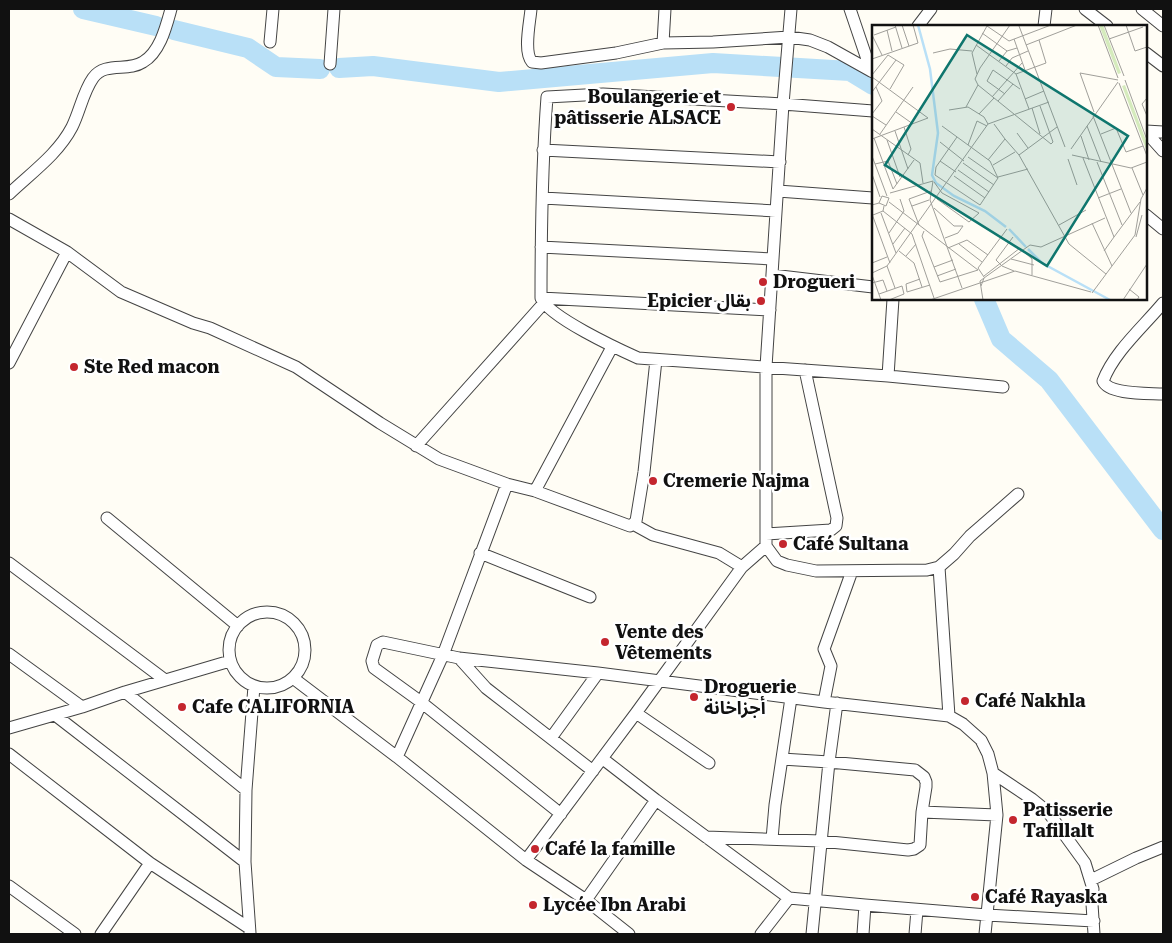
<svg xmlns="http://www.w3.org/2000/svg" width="1172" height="943" font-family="'Roboto Serif','Noto Sans Arabic',serif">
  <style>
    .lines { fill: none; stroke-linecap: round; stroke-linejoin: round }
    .river { stroke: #b9e0f7; stroke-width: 20 }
    .minor-casing { stroke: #444; stroke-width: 13 }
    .minor { stroke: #fff; stroke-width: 11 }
    .poi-dot { fill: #c4262e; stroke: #fff; stroke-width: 2 }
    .labels { text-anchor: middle; stroke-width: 5; stroke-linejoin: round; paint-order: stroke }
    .poi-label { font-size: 18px; font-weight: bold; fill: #111; stroke: #fff; text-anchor: start }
    .inset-river { fill: none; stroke: #b9e0f7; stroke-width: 2.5 }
    .inset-road { fill: none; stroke: #a09f9a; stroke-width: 1 }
    .view { fill: #0f766e; fill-opacity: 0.15; stroke: #0f766e; stroke-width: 2.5 }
    .inset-edge { fill: none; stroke: #111; stroke-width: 2.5 }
  </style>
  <rect width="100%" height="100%" fill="#fffdf5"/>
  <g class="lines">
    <path class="river" d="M83 9 156 26
      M174 30 248 48 276 67 320 69
      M339 68 373 66 499 82 713 63 850 71 873 85
      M984 299 1001 339 1049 380 1163 530"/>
    <g class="minor-casing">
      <path id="minor" d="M531 9C530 22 523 52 532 62L541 63 616 53 663 43 713 42 789 37 810 40 828 47 871 71
        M791 9 783 104 766 367V546L777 561 787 565 816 571 927 570 939 567 954 554 970 536 1018 494
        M850 9 871 71 873 72
        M1085 9 1107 26
        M1142 9 1163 26
        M918 26 931 9
        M1044 26 1046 9
        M270 42 273 9
        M663 43 665 9
        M1146 53 1163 66
        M330 64 334 9
        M873 111 783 104 603 94 547 97C542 164 541 231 541 298 549 317 618 349 638 358L888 376 1003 387
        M1146 131 1163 132
        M1146 132 1163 151
        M543 150 780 162
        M778 191 873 198
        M9 194C31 173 58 154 72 127 80 111 83 92 93 78 105 61 128 72 143 62 160 52 166 27 171 9
        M543 198 776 211
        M1146 215 1163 229
        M9 219 67 252 121 292 193 323 210 328 296 367 380 423 439 459 507 484 443 655 397 757
        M541 247 773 259
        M772 275 873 287
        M541 298 770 310
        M1163 303C1143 327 1114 352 1103 381 1109 395 1149 393 1163 394
        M9 363 67 252
        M888 376 893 299
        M416 446 543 304
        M507 484 535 491 630 526 633 524 636 521 644 472 656 360
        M535 491 612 347
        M107 518 238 626
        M633 524 653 535 719 553 742 567
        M766 534 831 530 836 526 837 518 805 370
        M480 553 590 597
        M9 563 165 680
        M939 567 949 716 963 724 981 740 988 754 993 773 997 815 985 934
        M229 650a38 38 0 1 1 76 0a38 38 0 1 1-76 0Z
        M9 654 82 707
        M459 658 486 688 593 771
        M293 678 397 757 526 860 586 900 629 934
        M125 692 246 790
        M824 702 831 666 824 649 852 571
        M636 713 709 763
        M55 715 245 862
        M9 728 82 707 125 692 230 661
        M551 738 598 673
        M9 754 150 863 249 928
        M603 759 656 800 789 898 865 905 987 915 1094 921
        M993 773 1032 799 1048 812 1085 863 1093 889 1092 904 1094 934
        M922 812 997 815
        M561 814 421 702 374 668 372 661 377 645 383 642 459 658 598 673 824 702 949 716
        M706 837 821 841 908 850 914 849 920 845 922 812 926 787V782L924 777 915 770 829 762 782 759
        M772 839 775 805 791 698
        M526 860 636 713 742 567 766 546
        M1091 880 1136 858 1163 847
        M9 886 75 934
        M586 900 656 800
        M250 933 245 862 246 790 254 686
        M101 934 150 863
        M761 934 789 898
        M812 934 829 762 837 703
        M863 934 865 905
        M915 934 917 910"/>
    </g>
    <use href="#minor" class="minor"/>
  </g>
  <g class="poi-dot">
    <circle cx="731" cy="107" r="5"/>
    <circle cx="763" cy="282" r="5"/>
    <circle cx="761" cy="301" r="5"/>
    <circle cx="74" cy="367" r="5"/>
    <circle cx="653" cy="481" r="5"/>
    <circle cx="783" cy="544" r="5"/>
    <circle cx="605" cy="642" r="5"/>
    <circle cx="694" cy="697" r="5"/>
    <circle cx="965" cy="701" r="5"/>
    <circle cx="182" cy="707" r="5"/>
    <circle cx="1013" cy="820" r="5"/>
    <circle cx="535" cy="849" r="5"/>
    <circle cx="975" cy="897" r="5"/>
    <circle cx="533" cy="905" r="5"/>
  </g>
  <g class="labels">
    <g class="poi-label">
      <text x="721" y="103" text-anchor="end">Boulangerie et<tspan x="721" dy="21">pâtisserie ALSACE</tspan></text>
      <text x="773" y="288">Drogueri</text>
      <text x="751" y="307" text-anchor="end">Epicier بقال</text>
      <text x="84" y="373">Ste Red macon</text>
      <text x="663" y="487">Cremerie Najma</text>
      <text x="793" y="550">Café Sultana</text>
      <text x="615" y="638">Vente des<tspan x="615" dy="21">Vêtements</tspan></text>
      <text x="704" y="693">Droguerie<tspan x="704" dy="21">أجزاخانة</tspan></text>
      <text x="975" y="707">Café Nakhla</text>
      <text x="192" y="713">Cafe CALIFORNIA</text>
      <text x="1023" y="816">Patisserie<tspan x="1023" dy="21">Tafillalt</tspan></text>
      <text x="545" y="855">Café la famille</text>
      <text x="985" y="903">Café Rayaska</text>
      <text x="543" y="911">Lycée Ibn Arabi</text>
    </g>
  </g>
  <g transform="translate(872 25)">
    <rect width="275" height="275" fill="#fffdf5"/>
    <path d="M227 0H231L249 48 246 49ZM253 60 275 118V127L250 61Z" fill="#d5ebbd"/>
    <path class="inset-river" d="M46 0 58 44 66 108 60 150 64 158 82 171 113 186 134 202M137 204 154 222M156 224 170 238 238 275"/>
    <path class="inset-road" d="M23 0 30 23M30 0 37 21M226 0 246 53M232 0 252 51M254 0 263 26 275 22M147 1 193 122M15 5 20 26M110 8 135 26M0 10 10 30M2 10 24 2M142 14 153 45M237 14 271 2M104 20 144 49 157 84M154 20 205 0M61 28 78 24 100 26M0 34 46 18 41 0M127 36 135 26 145 23M134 41 140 33 156 26M105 49 100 28 115 1 137 16 179 0M144 49 174 38 167 15M0 50 16 30 32 40 18 64M0 52 56 93 0 114M253 55 275 115M247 58 275 131M106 60 179 119 181 117 168 81M0 67 24 35M133 69 115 56 121 45 148 64M120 72 150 38M275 73 270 79 275 91M153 74 172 66M126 76 141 59M94 82 106 60 103 54 108 43 138 0M160 83 168 109M77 85 96 82 112 92 116 99M24 87 41 99M222 87 208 48 246 55M0 89 10 76 4 62M107 89 122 73M0 91 14 100M221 91 259 188M122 99 133 114M70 101 118 136 126 153M215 101 229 137M32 102 39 124 36 130M185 102 147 130 197 219 234 249M0 104 48 138 51 158M23 106 36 144M145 108 156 123M8 109 41 62M229 109 244 103 254 127 271 121M209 111 217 135M85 112 64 142 63 150 108 180 126 153M2 113 21 164M15 115 28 152M68 117 92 136M96 120 105 96 115 101M199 124 246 57M200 130 259 143 275 137M0 131 15 171M96 132 126 153M211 133 242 212 268 177M196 134 205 160M116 135 133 114 147 130M68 136 84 147M225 137 250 200M91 138 122 160M3 139 16 136 25 159M121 140 143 127M260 143 271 170M86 145 117 167M0 149 8 172M82 151 113 173M126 152 156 144M62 157 70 168 107 188 97 197 65 174M21 164 42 135M18 168 61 156 58 175 90 263M226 173 249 164M17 177 106 245M0 180 7 178 14 181 17 173 10 171 7 178M40 181 57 175M62 183 82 201H91M11 186 40 209 62 273M9 188 24 228M0 189 18 238M1 190 11 186 12 181M220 198 240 241M47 200 37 174 59 166M187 200 214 185M52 206 50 211 62 242 81 235M17 208 32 186 28 174M141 212 124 235 130 241 142 246M264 212 270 190M73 213 86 208 91 201M21 219 33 203M87 219 110 237M76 223 95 215 116 230M27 226 42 238 50 262M232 226 242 212M34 231 44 219M139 234 162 240M0 238 15 232M15 241 23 263M62 242 68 257 106 245M0 248 15 241 116 99 177 77M0 250 9 275M65 251 84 244M112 251 148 223 160 234V250M112 252 106 243 135 204M48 254 34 259 35 267 58 260M0 258 11 255 15 266M109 261 112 253 158 220 169 222 233 193M257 264 267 272 265 275M220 268 263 210 269 174 275 163M7 269 30 261 32 269 17 275M58 275 143 246 219 267M111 275 108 256 112 253M251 275 275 239"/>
    <path class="view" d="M95 10 256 111 175 241 13 140Z"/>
    <rect width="275" height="275" class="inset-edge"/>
  </g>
  <rect width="1172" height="943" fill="none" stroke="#111111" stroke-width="20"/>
</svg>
